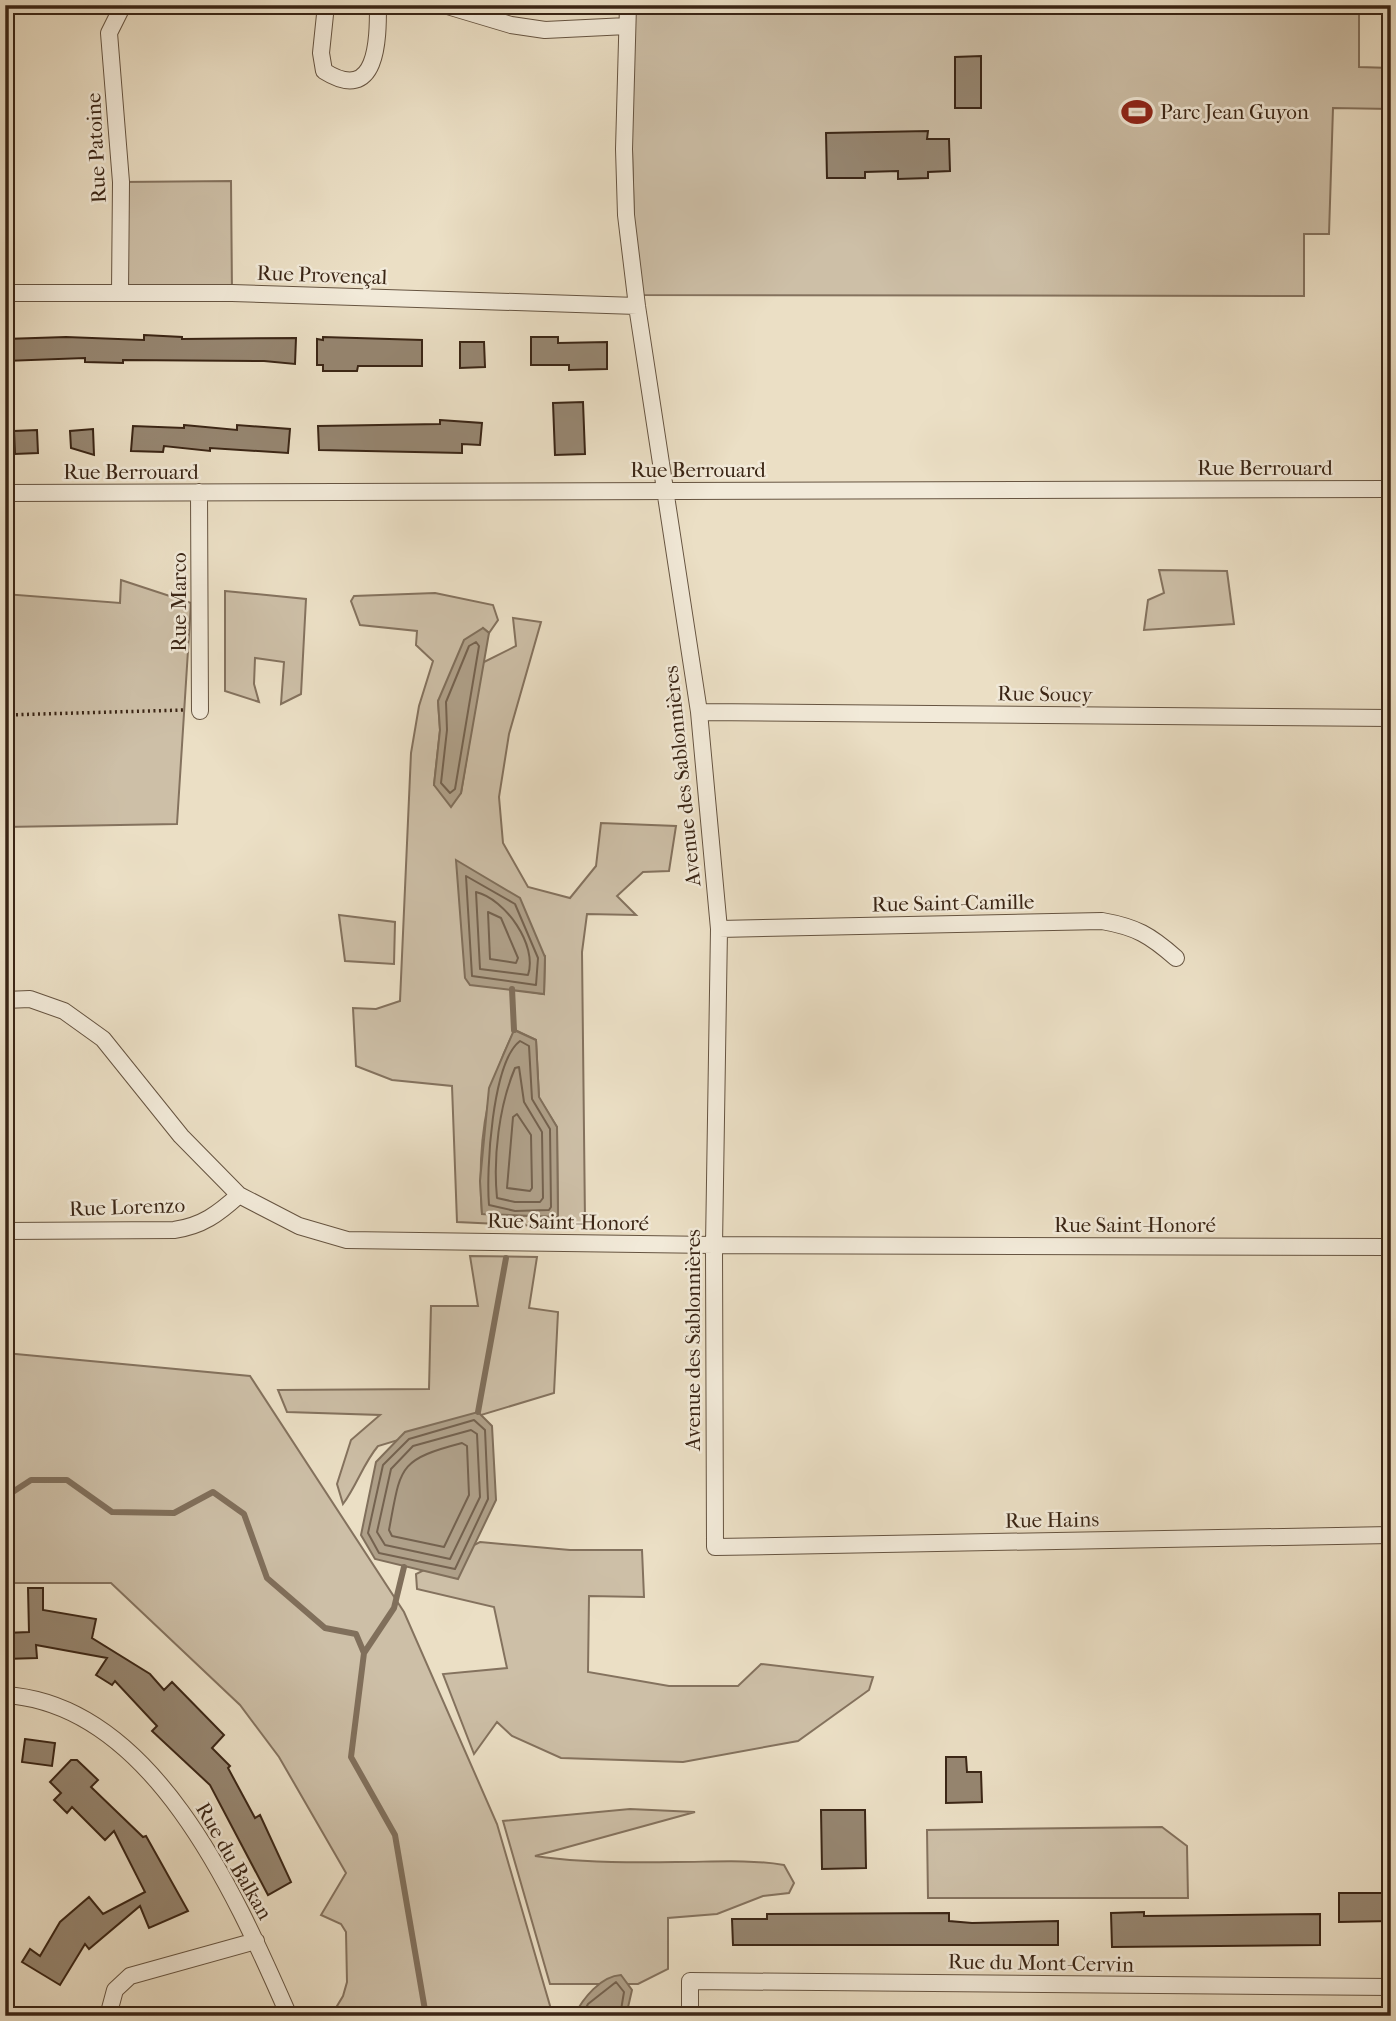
<svg xmlns="http://www.w3.org/2000/svg" width="1396" height="2021" font-family="'IM FELL French Canon',serif">
  <style>
    .green { fill: #cdbfa7; stroke: #84725e; stroke-width: 2; fill-rule: evenodd }
    .water { fill: #afa089; stroke: #806f5b; stroke-width: 2 }
    .lines { fill: none; stroke-linecap: round; stroke-linejoin: round }
    .shore { stroke: #74624f; stroke-width: 2 }
    .stream { stroke: #806f5b; stroke-width: 6 }
    .building { fill: #968671; stroke: #3a2515; stroke-width: 2 }
    .minor-casing { stroke: #665441; stroke-width: 18 }
    .path { stroke: #3a2515; stroke-width: 3.5; stroke-dasharray: 2 3.5; stroke-linecap: butt }
    .minor { stroke: #f2ead9; stroke-width: 16 }
    .labels { text-anchor: middle; stroke-width: 5; stroke-linejoin: round; paint-order: stroke }
    .poi-label { font-size: 21px; fill: #3a2515; stroke: #f2ead9; text-anchor: start }
    .street-label { font-size: 21px; fill: #3a2515; stroke: #f2ead9 }
  </style>
  <rect width="100%" height="100%" fill="#ebdfc5"/>
  <filter id="stains"><feTurbulence type="fractalNoise" baseFrequency=".00286" numOctaves="4"/><feColorMatrix values="0 0 0 0 .2 0 0 0 0 .09 0 0 0 0 .02 0 0 0 .5 -.17"/></filter>
  <radialGradient id="worn" r=".72"><stop offset=".6" stop-color="#630" stop-opacity="0"/><stop offset="1" stop-color="#630" stop-opacity=".3"/></radialGradient>
  <path class="green" d="M628 5H1359V67L1391 68V109L1333 108 1329 234H1304V296L636 295Z
    M231 181 232 293 120 292 121 182Z
    M1159 570 1227 571 1234 624 1144 630 1148 600 1164 593Z
    M121 580 191 603 177 824 5 827V594L120 603Z
    M225 591 306 599 301 694 281 704 284 662 255 658 254 684 259 702 225 691Z
    M435 593 493 605 498 620 489 633 483 628 438 701 440 730 434 785 461 793 482 663 516 646 513 618 541 622 509 734 499 797 503 843 528 887 570 898 596 866 601 823 676 826 669 871 643 872 617 896 636 915 587 914 582 952 585 1222 541 1226 457 1222 452 1086 392 1080 356 1066 353 1008 376 1009 400 1001 411 753 419 706 433 661 416 645 417 631 360 625 351 601 354 596ZM545 957 544 994 512 989ZM515 1030 536 1040 539 1098 557 1127 558 1217 482 1214C477 1151 485 1086 515 1030Z
    M339 915 395 922 394 964 345 961Z
    M470 1256 537 1257 529 1308 558 1312 554 1393 378 1446C363 1464 357 1485 343 1504L337 1484 351 1440 380 1415 287 1412 278 1390 429 1389 431 1306H478Z
    M5 1353 250 1376 404 1612 497 1824 553 2016H331L343 1996 347 1982 346 1932 341 1924 321 1915 346 1873 279 1757 240 1705 111 1583H5Z
    M480 1542 570 1550H642L644 1597 589 1596 588 1672 669 1686H738L761 1664 873 1677 869 1690 798 1741 683 1762 561 1758 512 1736 497 1722 474 1754 443 1674 507 1668 494 1607 417 1589 416 1574Z
    M630 1809 695 1812 535 1856C581 1863 629 1863 676 1862 712 1862 748 1859 784 1865L794 1883 789 1893 763 1896 717 1914 668 1918V1969L638 1984H550L503 1821Z
    M1162 1827 1187 1846 1188 1898H928L927 1830Z"/>
  <path class="water" d="M483 628 489 633 461 793 451 807 434 785 440 730 438 701 464 640Z
    M456 860 520 898 545 957 544 994 470 985 465 978Z
    M514 1030 536 1040 539 1097 557 1127 558 1217 482 1214 480 1181 489 1088Z
    M478 1412 492 1426 496 1500 458 1579 375 1559 361 1535 376 1462 405 1432Z
    M621 1975 632 1990 626 2016H574C583 1998 601 1976 621 1975Z"/>
  <g class="lines">
    <path class="shore" d="M476 642 479 646 455 789 450 793 441 783 447 730 446 702 469 646Z
      M466 876 515 904 538 958 536 985 472 976Z
      M476 892C505 899 538 945 528 975L480 969Z
      M488 912 501 918 518 958 516 963 490 959Z
      M520 1041 529 1046 532 1099 550 1129 551 1207 549 1210 515 1211 489 1205C486 1171 492 1062 520 1041Z
      M519 1067 524 1102 542 1132 543 1198 540 1202H515L497 1198C493 1157 499 1106 515 1068Z
      M517 1114 531 1135 532 1188 530 1191 507 1188 513 1117Z
      M474 1420 485 1430 488 1499 455 1569 379 1553 368 1533 383 1465 409 1439Z
      M471 1430 477 1434 480 1497 450 1559 385 1545 377 1532 391 1469 413 1446Z
      M462 1443 467 1446 469 1495 444 1547 392 1536 389 1530C401 1467 397 1460 462 1443Z
      M582 2016 588 2004 616 1982 624 1992 620 2016"/>
    <path class="stream" d="M512 989 514 1030
      M511 1225 514 1218
      M478 1412 506 1258
      M5 1497 31 1480H67L112 1512 174 1513 213 1492 244 1514 267 1578 325 1628 356 1634 364 1653 351 1757 395 1835 426 2016
      M364 1653 394 1608 404 1567"/>
  </g>
  <path class="building" d="M981 56V108H955V57Z
    M928 131 927 139H949L950 171 928 172V178L898 179V171L865 172V178H827L826 133Z
    M144 335 182 337V339L296 338 295 364 264 361 123 360V363L85 362V358L5 361V339L66 337 144 340Z
    M323 337 422 340V366H358L357 371H323V365H317V339L323 340Z
    M531 337H558V343L607 342V369L569 370V365H531Z
    M460 342H484L485 367 460 368Z
    M583 402 585 454 555 455 553 403Z
    M440 420 482 423 480 445 462 444V453L319 450 318 426 440 424Z
    M184 425 237 430V425L290 429 288 453 210 448V451L164 446 163 452 131 451 133 426 184 428Z
    M93 429 94 455 71 448 70 431Z
    M37 430 38 453 15 454 14 431Z
    M28 1588H43V1610L96 1619 92 1638 150 1674 164 1690 172 1682 224 1735 212 1748 230 1766 228 1768 255 1818 260 1815 291 1882 268 1895 210 1785 152 1731 157 1726 115 1681 112 1685 96 1675 107 1658 36 1645 37 1658 5 1659V1633L29 1632Z
    M25 1739 55 1743 52 1766 22 1762Z
    M946 1757H966L967 1772H981L982 1802 946 1803Z
    M71 1760H77L98 1780 91 1787 143 1837 146 1836 188 1911 149 1928 140 1906 89 1949 85 1944 60 1985 22 1962 30 1949 40 1956 60 1922 89 1897 103 1914 145 1892 114 1831 105 1840 72 1807 67 1813 54 1800 61 1793 50 1782Z
    M821 1810H865L866 1868 822 1869Z
    M1339 1893H1391V1921L1339 1922Z
    M1144 1912V1916L1320 1914V1945L1112 1947 1111 1913Z
    M949 1913V1921L972 1923 1058 1921V1945H733L732 1919H767V1914Z"/>
  <g class="lines">
    <g class="minor-casing">
      <path id="minor" d="M326 5 321 53 324 71C378 105 378 39 378 5
        M444 5 511 25 545 30 627 26
        M628 5 624 149 626 215 637 306 699 712 719 929 714 1245 715 1547 1391 1535
        M120 292 121 182 109 33 123 5
        M5 293H232L637 306
        M199 492 200 711
        M5 493 1391 489
        M699 712 1391 718
        M719 929 1102 921C1136 927 1150 935 1176 958
        M5 1000 30 999 64 1011 103 1039 181 1136 239 1195 299 1226 347 1240 714 1245 1391 1247
        M5 1231 174 1230C202 1226 218 1214 239 1195
        M5 1695C154 1704 237 1898 289 2016
        M108 2016 115 1990 130 1976 256 1941
        M690 2016V1981L1391 1987"/>
    </g>
    <path class="path" d="M5 715 184 710"/>
    <use href="#minor" class="minor"/>
  </g>
  <defs>
    <g id="stadium-bare" transform="scale(2.415)"><path d="M0-5a6.5 5 0 1 0 0 10a6.5 5 0 1 0 0-10ZM-3.5-1.8h7v3.6h-7Z" fill="#8f2418" stroke="#f2ead9" stroke-width="2.5" paint-order="stroke"/></g>
  </defs>
  <g fill-rule="evenodd">
    <use href="#stadium-bare" x="1137" y="112"/>
  </g>
  <g class="labels">
    <g class="poi-label">
      <text x="1160" y="119">Parc Jean Guyon</text>
    </g>
    <g class="street-label">
      <text transform="translate(96 148) rotate(-93)" y="7">Rue Patoine</text>
      <text transform="translate(322 275) rotate(2)" y="7">Rue Provençal</text>
      <text x="1265" y="475">Rue Berrouard</text>
      <text x="698" y="477">Rue Berrouard</text>
      <text x="131" y="479">Rue Berrouard</text>
      <text transform="translate(179 602) rotate(-90)" y="7">Rue Marco</text>
      <text transform="translate(1045 694) rotate(1)" y="7">Rue Soucy</text>
      <text transform="translate(682 776) rotate(-96)" y="7">Avenue des Sablonnières</text>
      <text transform="translate(953 903) rotate(-1)" y="7">Rue Saint-Camille</text>
      <text transform="translate(127 1207) rotate(-2)" y="7">Rue Lorenzo</text>
      <text transform="translate(568 1222) rotate(1)" y="7">Rue Saint-Honoré</text>
      <text x="1135" y="1232">Rue Saint-Honoré</text>
      <text transform="translate(693 1340) rotate(-90)" y="7">Avenue des Sablonnières</text>
      <text transform="translate(1052 1520) rotate(-1)" y="7">Rue Hains</text>
      <text transform="translate(234 1861) rotate(60)" y="7">Rue du Balkan</text>
      <text transform="translate(1041 1963) rotate(1)" y="7">Rue du Mont-Cervin</text>
    </g>
  </g>
  <rect width="1396" height="2021" fill="none" stroke="#ebdfc5" stroke-width="28"/>
  <rect x="7" y="7" width="1382" height="2007" fill="none" stroke="#3a2515" stroke-width="3.5"/>
  <rect x="14" y="14" width="1368" height="1993" fill="none" stroke="#3a2515" stroke-width="2"/>
  <rect width="100%" height="100%" filter="url(#stains)"/>
  <rect width="100%" height="100%" fill="url(#worn)"/>
</svg>
